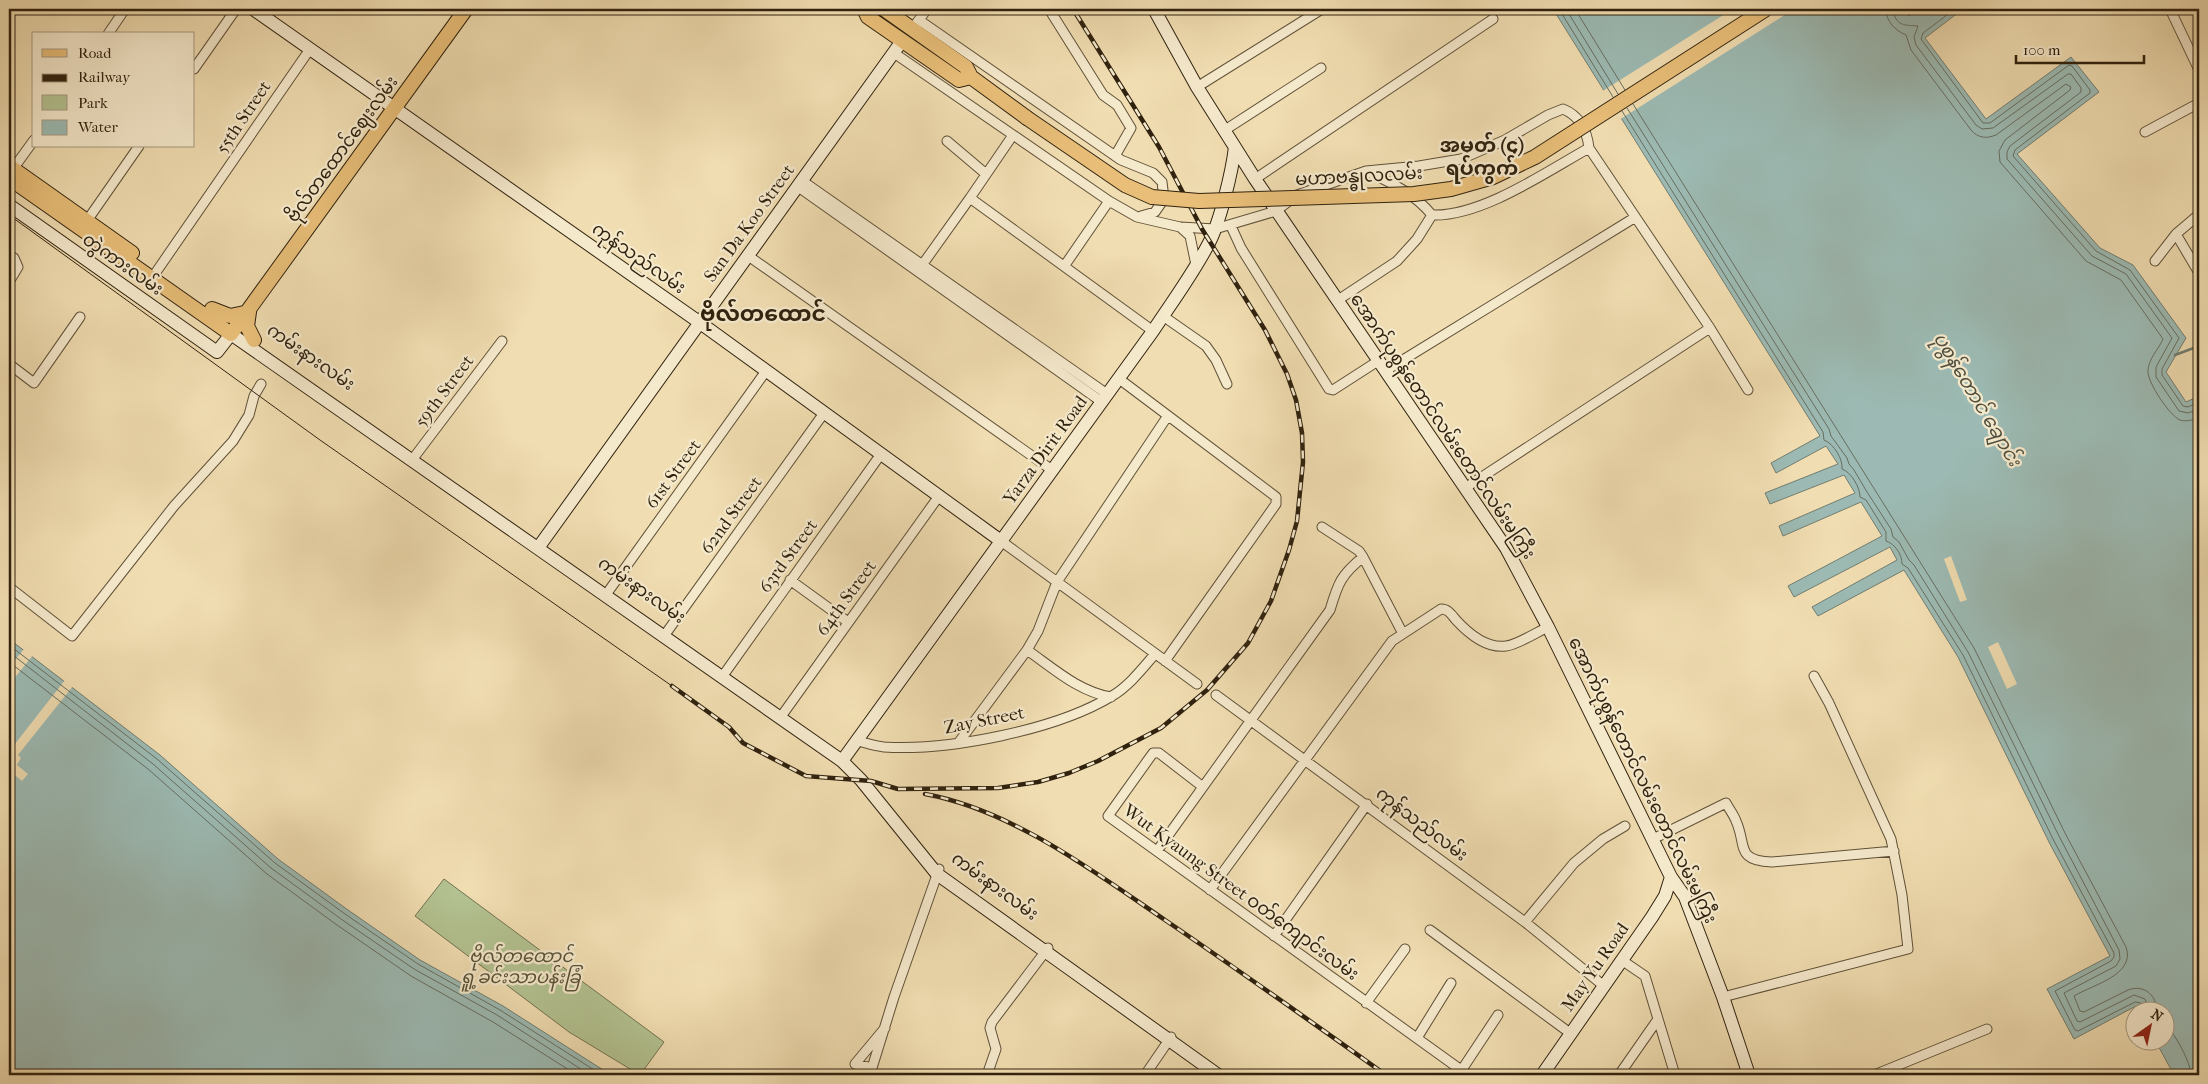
<svg xmlns="http://www.w3.org/2000/svg" width="2208" height="1084" font-family="'IM FELL French Canon','Noto Sans Myanmar',serif">
  <style>
    .green { fill: #b3c291; stroke: #727250 }
    .water { fill: #9cbab3; stroke: #717d71 }
    .pier { fill: #f0ddb1 }
    .lines { fill: none; stroke-linecap: round; stroke-linejoin: round }
    .shore { stroke: #666e61; stroke-width: 1 }
    .stream { stroke: #717d71; stroke-width: 2.5 }
    .street-casing { stroke: #605138; stroke-width: 11 }
    .secondary-casing { stroke: #30220f; stroke-width: 14 }
    .primary-casing { stroke: #30220f; stroke-width: 16 }
    .street { stroke: #f5e9cc; stroke-width: 9 }
    .secondary { stroke: #f5e9cc; stroke-width: 12 }
    .primary { stroke: #e8be78; stroke-width: 14 }
    .tram { stroke: #30220f; stroke-width: 1 }
    .rail-casing { stroke: #30220f; stroke-width: 4.5 }
    .rail { stroke: #f5e9cc; stroke-width: 2.5; stroke-dasharray: 8; stroke-linecap: butt }
    .primary-bridge-casing { stroke: #30220f; stroke-width: 16; stroke-linecap: butt }
    .primary-bridge { stroke: #e8be78; stroke-width: 14 }
    .labels { text-anchor: middle; stroke-width: 4.5; stroke-linejoin: round; paint-order: stroke }
    .street-label { font-size: 18px; fill: #30220f; stroke: #f5e9cc }
    .park-label { font-size: 18px; font-style: italic; fill: #575236; stroke: #f5e9cc }
    .water-label { font-size: 19px; font-style: italic; fill: #505040; stroke: #f5e9cc }
    .quarter-label { font-size: 20px; font-weight: bold; fill: #30220f; stroke: #f5e9cc }
    .district-label { font-size: 22px; font-weight: bold; fill: #30220f; stroke: #f5e9cc }
  </style>
  <rect width="100%" height="100%" fill="#f0ddb1"/>
  <filter id="stains"><feTurbulence type="fractalNoise" baseFrequency=".004" numOctaves="4"/><feColorMatrix values="0 0 0 0 .2 0 0 0 0 .09 0 0 0 0 .02 0 0 0 .5 -.17"/></filter>
  <radialGradient id="worn" r=".72"><stop offset=".6" stop-color="#630" stop-opacity="0"/><stop offset="1" stop-color="#630" stop-opacity=".3"/></radialGradient>
  <path class="green" d="M444 879 664 1042 640 1075 569 1032 415 916Z"/>
  <path class="water" d="M1553 9H1903L1909 16 1919 9H1963L1925 38 1986 119 2071 57 2099 92 2017 154 2100 248 2133 265 2186 338 2166 372 2186 402 2199 396V1075H2174L2156 1042H2166V1012L2139 1011 2136 1006 2074 1039 2047 989 2110 956 2050 844 1958 657 1904 570 1818 616 1812 607 1897 560 1890 547 1794 597 1788 586 1882 536 1861 502 1783 536 1779 526 1855 493 1844 475 1770 504 1765 493 1838 464 1826 446 1776 473 1771 463 1820 436Z
    M9 639 160 755 278 859 348 910 420 960 503 1006 611 1075H9Z"/>
  <path class="pier" d="M1733 9H1794L1619 120 1601 92Z
    M1951 556 1967 600 1960 602 1944 559Z
    M1998 642 2017 684 2007 689 1988 647Z
    M24 649 33 655 9 685V667Z
    M65 680 73 686 18 755 21 758 17 765 28 774 22 781 9 770V748L11 749Z"/>
  <g class="lines">
    <path class="shore" d="M1559 9 1613 97
      M1566 9 1618 94
      M1575 9 1625 90
      M1886 9C1886 22 1895 30 1906 35L1911 50 1971 130C1978 138 1986 139 1996 135L2066 84 2071 87 2070 90 2005 140 1999 151 2000 162 2086 261 2121 280 2163 339C2159 349 2148 359 2148 371 2147 382 2170 416 2180 420 2187 422 2193 420 2199 417
      M1893 9C1895 27 1906 25 1918 26L1914 37 1916 45 1976 125 1982 129 1993 128 2068 74H2071L2081 88V92L2010 146 2007 152V159L2092 256 2126 274 2172 338 2156 367V377L2179 411 2188 413 2199 409
      M1955 9 1923 33 1921 39 1983 123H1990L2069 65 2072 66 2090 90V93L2015 150 2013 156 2096 251 2130 270 2179 338 2162 369V375L2183 406 2188 407 2199 402
      M1633 104 1974 648 2066 835 2126 947C2136 975 2092 985 2074 996L2080 1011 2084 1012 2128 990C2144 984 2157 995 2157 1012
      M1627 108 1829 429 1831 436 1847 458 1849 464 1854 470 1867 492 1891 529 1893 537 1899 542 1909 560 1914 565 1968 652 2060 838 2119 950 2120 959 2116 966 2064 993 2077 1021 2080 1022 2134 995 2145 999 2150 1012
      M1622 111 1823 432 1824 440C1834 444 1843 459 1842 469 1851 472 1860 487 1860 497L1866 500 1886 532V541C1895 544 1902 554 1902 564L1908 568 1963 655 2054 841 2114 953V957L2111 961 2055 991 2075 1030 2078 1031 2135 1002 2141 1003 2144 1012
      M9 645 157 759 275 863 345 914 418 964 500 1010 602 1075
      M9 652 153 764 271 868 341 919 414 969 497 1015 590 1075
      M9 662 148 769 267 874 337 925 411 976 493 1022 577 1075
      M2166 1026C2175 1033 2191 1063 2191 1075"/>
    <path class="stream" d="M2175 355 2199 346"/>
    <g class="street-casing">
      <path id="street" d="M1049 9 1103 95 1117 105 1131 128 1115 156
        M2170 9 2199 70
        M919 20 1121 160 1153 173 1162 182 1164 199 1155 212 1141 216
        M915 25 927 9
        M108 34 125 9
        M894 53 1109 201 1137 217 1180 227 1215 229 1276 211 1297 195 1366 171 1419 166 1461 159 1505 140 1548 115 1563 109C1580 116 1587 130 1589 148L1710 328 1748 390
        M194 69 236 9
        M1197 87 1322 9
        M1225 130 1321 68
        M2145 132 2199 103
        M947 141 986 174
        M10 173 34 140
        M1255 179 1493 19
        M801 180 1107 394
        M797 186 1102 402
        M970 198 1013 135
        M1432 215C1481 217 1546 172 1589 148
        M84 225 139 146
        M1231 226 1241 248 1329 389 1333 390 1378 361
        M1180 227 1190 236 1196 265
        M2176 234 2199 273
        M9 255 14 258 18 267 9 282
        M747 255 1052 470
        M2155 261 2176 234 2196 217
        M1065 265 1109 201
        M920 268 970 198 1153 331
        M152 278 310 49
        M1338 300 1397 261 1417 239 1432 215C1415 194 1392 183 1368 172
        M1163 316 1206 346 1216 360 1227 384
        M9 364 34 383 80 317
        M1385 371 1634 218
        M1118 378 1276 497V504L1165 661
        M412 460 502 341
        M1465 488 1710 328
        M1322 527 1359 551 1363 557 1402 632
        M1001 541 1197 684
        M790 580 848 622
        M9 587 72 636 174 506 233 441 249 415 254 396 261 384
        M605 596 766 371
        M664 636 824 413
        M1027 650C1053 668 1079 692 1111 697
        M722 677 881 454
        M1216 695 1525 922 1604 986
        M780 718 939 496
        M858 741C866 743 875 746 884 747 949 751 1056 730 1112 696 1129 686 1142 669 1155 654
        M959 742 1027 650 1038 631 1057 582 1167 417
        M1203 787 1159 753H1153L1108 816 1468 1075
        M1653 839 1726 803C1729 809 1734 815 1736 821 1747 845 1735 861 1772 862L1894 851
        M1157 851 1330 610C1338 583 1341 575 1363 557
        M1210 890 1392 641 1441 609C1448 609 1451 614 1456 620 1468 633 1486 649 1506 646 1517 645 1537 632 1548 627
        M1525 922 1574 863 1603 839 1625 826
        M1430 930 1570 1033
        M1274 936 1367 804
        M1623 961 1645 976 1675 1075
        M1723 997 1908 949 1902 895 1891 839 1829 703 1814 676
        M1366 1003 1405 949
        M885 1028 855 1064 872 1068 894 997 939 869
        M1417 1038 1451 983
        M1461 1071 1498 1015
        M987 1075 996 1049 990 1028 992 1022 1048 948
        M1145 1075 1171 1037
        M1619 1075 1658 1019
        M1874 1075 1987 1029"/>
    </g>
    <g class="secondary-casing">
      <path id="secondary" d="M253 9 699 322 1001 541
        M1154 9 1197 87 1255 179 1506 548 1548 627 1671 877 1685 897 1723 997 1749 1075
        M9 205 217 352 231 334 842 761 861 780 937 874 1218 1075
        M538 548 902 41
        M842 761 1153 331C1172 302 1193 274 1209 243 1220 222 1232 172 1235 147
        M1542 1075 1652 917 1665 896 1671 877"/>
    </g>
    <g class="primary-casing">
      <path id="primary" d="M864 9 868 17 959 80 971 77
        M884 9 966 67 971 77 1027 118
        M9 166 132 253
        M9 178 231 334 466 9
        M212 309 230 316 249 312
        M249 312 247 326 254 340"/>
    </g>
    <use href="#street" class="street"/>
    <use href="#secondary" class="secondary"/>
    <use href="#primary" class="primary"/>
    <path class="tram" d="M9 215 320 440 672 686"/>
    <g class="rail-casing">
      <path id="rail" d="M672 686 729 727 743 743 806 776 871 781 898 789 998 788 1038 782 1069 773 1098 761 1161 728 1207 690 1248 643 1271 601 1289 550 1297 521 1303 462 1302 433 1296 400 1287 374 1265 330 1202 229 1159 147 1073 9
        M925 794C1012 810 1093 871 1165 920 1240 971 1313 1023 1386 1075"/>
    </g>
    <use href="#rail" class="rail"/>
    <g class="primary-bridge-casing">
      <path id="primary-bridge" d="M1027 118 1125 185 1152 197 1199 201 1414 194 1451 189 1493 177 1535 157 1766 9"/>
    </g>
    <use href="#primary-bridge" class="primary-bridge"/>
  </g>
  <g class="labels">
    <g class="street-label">
      <text transform="translate(243 117) rotate(-56)" y="6">55th Street</text>
      <text transform="translate(342 149) rotate(-54)" y="6">ဗိုလ်တထောင်ဈေးလမ်း</text>
      <text transform="translate(1359 176) rotate(-3)" y="6">မဟာဗန္ဓုလလမ်း</text>
      <text transform="translate(749 223) rotate(-54)" y="6">San Da Koo Street</text>
      <text transform="translate(639 258) rotate(35)" y="6">ကုန်သည်လမ်း</text>
      <text transform="translate(123 264) rotate(35)" y="6">တွဲကားလမ်း</text>
      <text transform="translate(311 357) rotate(35)" y="6">ကမ်းနားလမ်း</text>
      <text transform="translate(444 391) rotate(-53)" y="6">59th Street</text>
      <text transform="translate(1443 426) rotate(56)" y="6">အောက်ပုစွန်တောင်လမ်းတောင်လမ်းမကြီး</text>
      <text transform="translate(1045 450) rotate(-54)" y="6">Yarza Dirit Road</text>
      <text transform="translate(673 474) rotate(-54)" y="6">61st Street</text>
      <text transform="translate(731 515) rotate(-54)" y="6">62nd Street</text>
      <text transform="translate(788 556) rotate(-54)" y="6">63rd Street</text>
      <text transform="translate(642 590) rotate(35)" y="6">ကမ်းနားလမ်း</text>
      <text transform="translate(846 598) rotate(-54)" y="6">64th Street</text>
      <text transform="translate(984 720) rotate(-11)" y="6">Zay Street</text>
      <text transform="translate(1643 780) rotate(64)" y="6">အောက်ပုစွန်တောင်လမ်းတောင်လမ်းမကြီး</text>
      <text transform="translate(1422 824) rotate(37)" y="6">ကုန်သည်လမ်း</text>
      <text transform="translate(995 886) rotate(36)" y="6">ကမ်းနားလမ်း</text>
      <text transform="translate(1241 892) rotate(36)" y="6">Wut Kyaung Street ဝတ်ကျောင်းလမ်း</text>
      <text transform="translate(1595 967) rotate(-55)" y="6">May Yu Road</text>
    </g>
    <g class="park-label">
      <text x="521" y="962">ဗိုလ်တထောင်<tspan x="521" dy="21">ရူ့ခင်းသာပန်းခြံ</tspan></text>
    </g>
    <g class="water-label">
      <text transform="translate(1978 399) rotate(59)" y="7">ပုစွန်တောင် ချောင်း</text>
    </g>
    <g class="quarter-label">
      <text x="1482" y="152">အမှတ် (၄)<tspan x="1482" dy="23">ရပ်ကွက်</tspan></text>
    </g>
    <g class="district-label">
      <text x="763" y="321">ဗိုလ်တထောင်</text>
    </g>
  </g>
  <rect width="2208" height="1084" fill="none" stroke="#f0ddb1" stroke-width="30"/>
  <rect x="10" y="10" width="2188" height="1064" fill="none" stroke="#30220f" stroke-width="2.5"/>
  <rect x="15" y="15" width="2178" height="1054" fill="none" stroke="#30220f"/>
  <rect x="32" y="32" width="162" height="115" fill="#f5e9cc" stroke="#a69980"/>
  <rect x="42" y="49" width="25" height="8" fill="#e8be78" stroke="#a69980"/>
  <text x="78" y="58" font-size="15" fill="#30220f">Road</text>
  <rect x="42" y="74" width="25" height="8" fill="#30220f" stroke="#a69980"/>
  <text x="78" y="82" font-size="15" fill="#30220f">Railway</text>
  <rect x="42" y="95" width="25" height="15" fill="#b3c291" stroke="#a69980"/>
  <text x="78" y="108" font-size="15" fill="#30220f">Park</text>
  <rect x="42" y="120" width="25" height="15" fill="#9cbab3" stroke="#a69980"/>
  <text x="78" y="132" font-size="15" fill="#30220f">Water</text>
  <g transform="translate(2150 1026) rotate(33)"><circle r="24" fill="#f5e9cc" stroke="#a69980"/>
  <path d="M0-4L9 19L0 12L-9 19Z" fill="#8f2418"/>
  <text y="-8" font-size="14" font-weight="bold" text-anchor="middle" fill="#30220f">N</text>
  </g>
  <path d="M2016 55v8h128v-8" fill="none" stroke="#30220f" stroke-width="2.5"/>
  <text x="2023" y="55" font-size="15" fill="#30220f" stroke="#f5e9cc" stroke-width="4" paint-order="stroke">100 m</text>
  <rect width="100%" height="100%" filter="url(#stains)"/>
  <rect width="100%" height="100%" fill="url(#worn)"/>
</svg>
